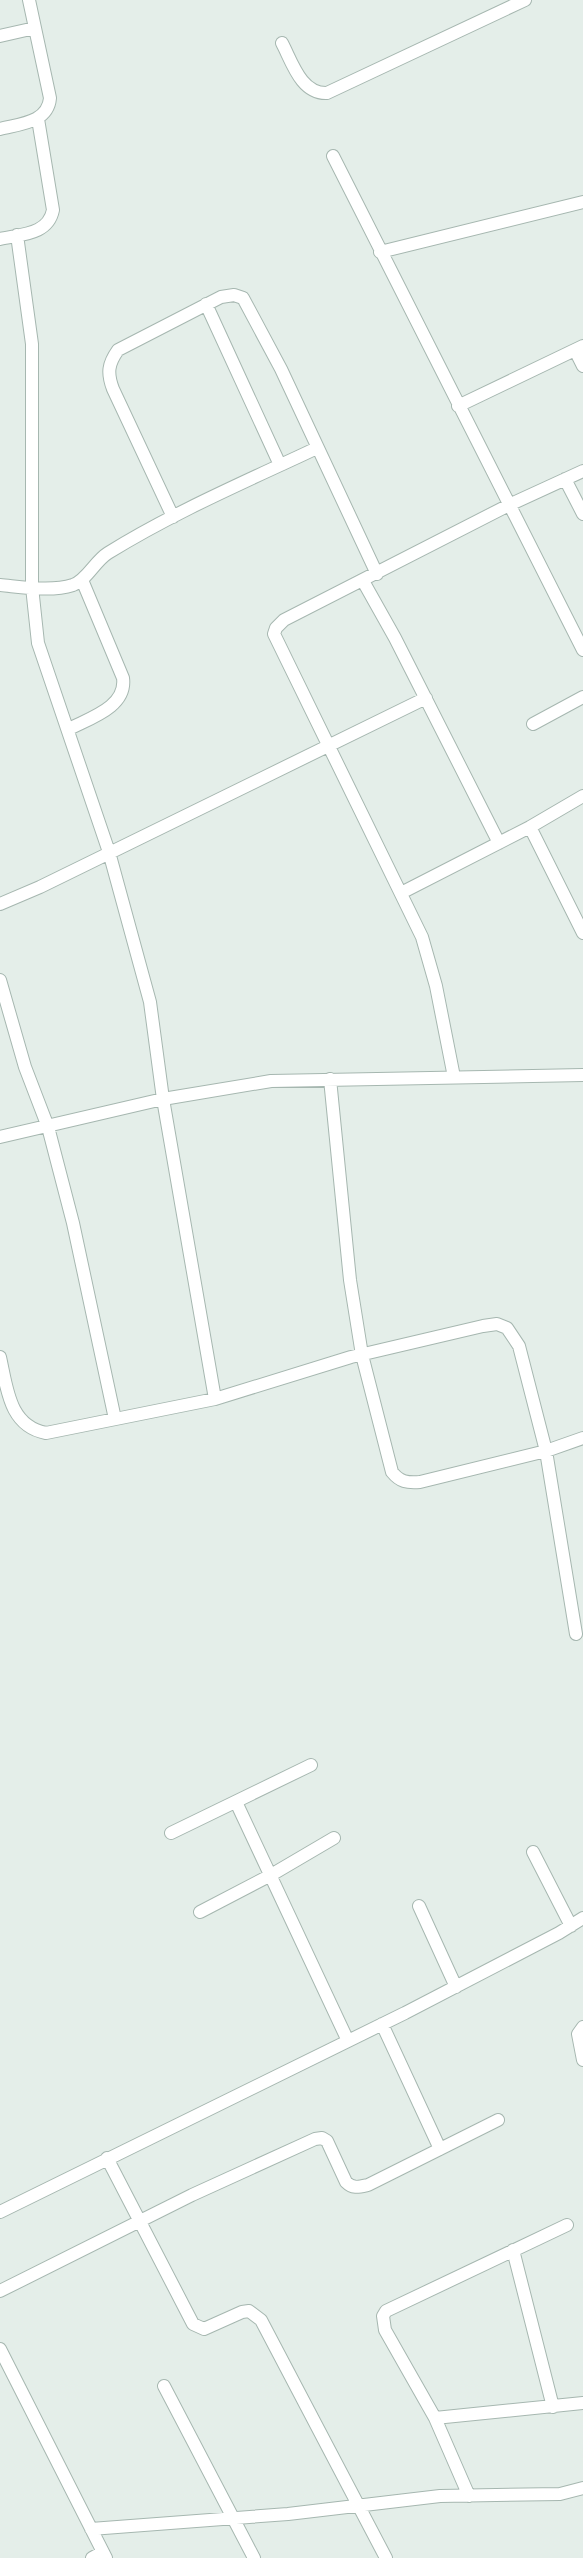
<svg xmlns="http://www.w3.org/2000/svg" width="583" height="2558" font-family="Quicksand,sans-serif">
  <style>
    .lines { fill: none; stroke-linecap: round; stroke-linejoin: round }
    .minor-casing { stroke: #a6b7b0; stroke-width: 14 }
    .minor { stroke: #fff; stroke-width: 12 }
  </style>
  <rect width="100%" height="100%" fill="#e4eee9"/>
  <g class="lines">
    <g class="minor-casing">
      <path id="minor" d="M0 36 35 28
        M282 43C292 62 301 94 327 93L525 0
        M0 129C19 124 48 123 50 98L29 0
        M333 156 583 650
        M17 235 32 344V587L38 643 109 852 150 1002 163 1099 215 1399
        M0 239C21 234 48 235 53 210L38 119
        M380 252 583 202
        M206 304 280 465
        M575 350 583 366
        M458 406 583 346
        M565 479 583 514
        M173 517 113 389C107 373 108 364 118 350L221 297 234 295 243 298 281 369 377 574
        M363 581 395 638 499 843
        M0 585C22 587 51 592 73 585 87 580 95 561 108 553 174 512 247 481 317 448
        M533 724 583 697
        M69 729C90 718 127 707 123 678L82 580
        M530 827 583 933
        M401 893 530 827 583 796
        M0 904 40 887 426 698
        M0 980 25 1067 48 1127 73 1223 115 1419
        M454 1077 436 986 422 937 274 634 276 628 284 620 509 505 583 471
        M330 1079 350 1280 362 1355 392 1472C400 1482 407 1483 420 1482L546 1451 583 1438
        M0 1137 163 1099 271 1081 583 1075
        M0 1357C7 1388 9 1426 46 1433L215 1399 351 1357 483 1326 497 1324 507 1328 519 1346 546 1451 576 1634
        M236 1802 348 2041
        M171 1833 311 1765
        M533 1852 571 1926
        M419 1906 456 1987
        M200 1912 271 1875 334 1838
        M382 2024 440 2149
        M583 2027 578 2034 583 2060
        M107 2158 193 2324 204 2329 242 2312 249 2311 261 2320 386 2558
        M0 2212 405 2013 559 1933 583 1918
        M513 2250 553 2407
        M0 2291 192 2195 315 2139 322 2138 327 2141 346 2182C353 2189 359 2187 368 2185L498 2120
        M0 2349 106 2558
        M164 2386 254 2558
        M435 2418 583 2403
        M469 2496 435 2418 385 2330 383 2316 386 2311 567 2225
        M91 2529 288 2514 440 2496 560 2494 583 2488
        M92 2558 103 2552"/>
    </g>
    <use href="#minor" class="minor"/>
  </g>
</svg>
